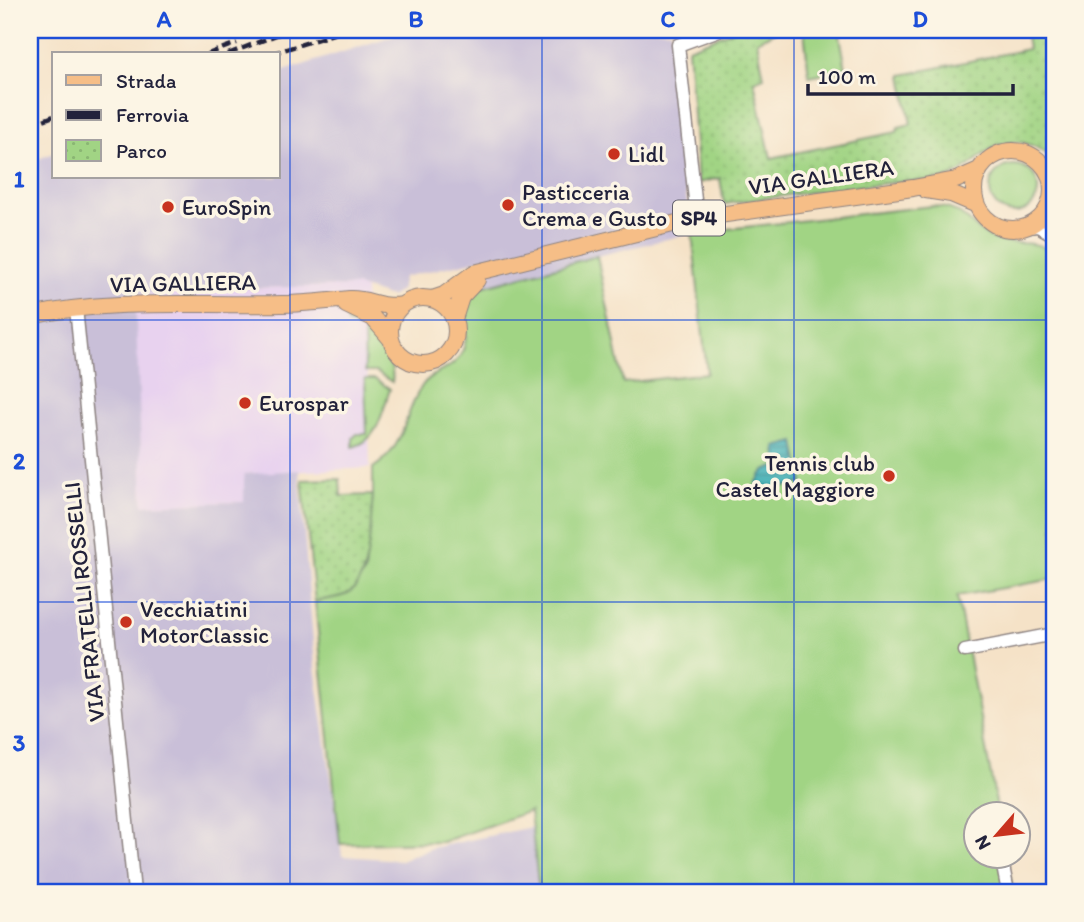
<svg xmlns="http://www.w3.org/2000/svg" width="1084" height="922" font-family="Itim,sans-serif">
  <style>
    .built { fill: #e8d2ef }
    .industrial { fill: #c9bfd8 }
    .grass { fill: #a1d484; stroke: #627b60; stroke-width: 2 }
    .park { fill: url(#park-dots); stroke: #627b60; stroke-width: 2 }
    .water { fill: url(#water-rules); stroke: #306878; stroke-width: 2 }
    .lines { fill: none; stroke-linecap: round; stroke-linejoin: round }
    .minor-casing { stroke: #8c8281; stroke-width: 15 }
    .major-casing { stroke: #8c8281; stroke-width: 18 }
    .minor { stroke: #fff; stroke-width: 12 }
    .major { stroke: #f6be87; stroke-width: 16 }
    .rail { stroke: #22223b; stroke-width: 4.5; stroke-dasharray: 10 5; stroke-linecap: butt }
    .grid { fill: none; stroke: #1d4ed8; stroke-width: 2; stroke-opacity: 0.55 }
    .poi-dot { fill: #c8321e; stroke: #fcf5e5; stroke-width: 2.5 }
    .labels { text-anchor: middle; stroke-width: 7; stroke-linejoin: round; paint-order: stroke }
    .shield { fill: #fcf5e5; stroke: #63616e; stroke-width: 2 }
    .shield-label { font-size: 21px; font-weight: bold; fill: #22223b }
    .poi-label { font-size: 23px; fill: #22223b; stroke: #fcf5e5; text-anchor: start }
    .street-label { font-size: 23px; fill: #22223b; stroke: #fcf5e5 }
    .neatline { fill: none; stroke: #1d4ed8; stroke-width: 2.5 }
    .grid-label { font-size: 23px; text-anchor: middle; font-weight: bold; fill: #1d4ed8 }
  </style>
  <defs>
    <pattern id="park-dots" width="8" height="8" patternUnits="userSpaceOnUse" patternTransform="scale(1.75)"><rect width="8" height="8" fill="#a1d484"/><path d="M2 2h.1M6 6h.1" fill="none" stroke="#8ab673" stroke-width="1.8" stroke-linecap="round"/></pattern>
    <pattern id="water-rules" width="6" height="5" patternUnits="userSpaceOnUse" patternTransform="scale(1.75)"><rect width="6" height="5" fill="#3daeb5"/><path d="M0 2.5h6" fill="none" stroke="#338d94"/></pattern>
  </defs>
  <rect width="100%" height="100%" fill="#fcf5e5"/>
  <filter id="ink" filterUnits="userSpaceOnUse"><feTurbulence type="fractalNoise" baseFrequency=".0143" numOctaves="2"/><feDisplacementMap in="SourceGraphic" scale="14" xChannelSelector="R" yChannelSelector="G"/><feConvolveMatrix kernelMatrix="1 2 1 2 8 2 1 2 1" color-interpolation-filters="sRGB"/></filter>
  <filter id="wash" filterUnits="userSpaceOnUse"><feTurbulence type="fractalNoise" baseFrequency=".00686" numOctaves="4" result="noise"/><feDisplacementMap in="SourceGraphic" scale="28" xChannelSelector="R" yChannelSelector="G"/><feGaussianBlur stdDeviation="1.57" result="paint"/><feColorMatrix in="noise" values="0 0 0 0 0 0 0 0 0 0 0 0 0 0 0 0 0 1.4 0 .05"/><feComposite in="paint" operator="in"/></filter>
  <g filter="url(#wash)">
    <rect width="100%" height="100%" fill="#f5e2c7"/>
    <path class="built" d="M356 286 365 289 370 468 244 474V502L143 505 134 294 227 288Z"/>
    <path class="industrial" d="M411 30H670L673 39 688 213 692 233 597 256 482 287 478 260 403 277 401 289 391 297 356 286 227 288 135 294 143 505 244 502V474L299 470 315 667 342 856 401 860 432 848 536 826 542 892H30V162L54 153V177H278V73Z"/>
    <path class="grass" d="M804 30H839L846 69 809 76Z
      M990 189a24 24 0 1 1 48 0a24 24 0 1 1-48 0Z
      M932 206C969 208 966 227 993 239 1015 248 1036 236 1054 255V579L957 596 998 813 976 814V856H1006L1013 892H539L530 811 442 842 340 844 315 602 348 594 365 572 373 495V468C408 445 402 416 422 386 432 371 451 371 460 356 476 329 451 313 482 287L597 256 623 383 707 373 692 233Z
      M346 315C373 321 374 332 385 354 390 364 394 370 392 382L376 372H365L364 328 347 324Z
      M365 379H375L390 389C382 412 379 440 353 447V438L357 434H367Z"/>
    <path class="park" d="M735 30H778L757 41 764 77 754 81 771 158 897 132 898 127 911 124 902 75 1028 49 1025 30H1054V159C1040 148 1025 139 1006 143 982 148 970 172 947 178 929 183 907 180 888 183 833 189 779 196 724 204L720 178 698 183 688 48Z
      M340 479 341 496 373 495C370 519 372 582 347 594 338 598 325 599 315 602L302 480Z"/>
    <path class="water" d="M795 442 803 483 758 492 756 483 764 471 778 466 776 447Z"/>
  </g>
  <g filter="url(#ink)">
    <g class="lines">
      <g class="minor-casing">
        <path id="minor" d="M1051 196 1054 201
          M697 218 678 45 719 30
          M1026 227 1038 226 1054 235
          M76 308 134 892
          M965 651 1054 634
          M1001 856 1008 892
          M1051 892H1054"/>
      </g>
      <g class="major-casing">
        <path id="major" d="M974 190a39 39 0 1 1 78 0a39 39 0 1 1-78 0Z
          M926 190 951 194 977 205
          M390 331a33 33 0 1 1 66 0a33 33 0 1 1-66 0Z
          M432 299 444 295 474 273 697 218 913 188 956 180 979 170
          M346 305 373 318 390 338
          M30 316C112 298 197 306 281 304 304 304 327 301 350 299 369 298 380 309 402 305
          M454 319 461 297 477 280"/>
      </g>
      <use href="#minor" class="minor"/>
      <use href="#major" class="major"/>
      <path class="rail" d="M208 54 237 43
        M228 54 289 30
        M271 54 346 30
        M30 125 54 116"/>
    </g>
  </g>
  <path class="grid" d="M290 30V892M542 30V892M794 30V892M30 320H1054M30 602H1054"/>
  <g class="poi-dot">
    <circle cx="614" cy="154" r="7"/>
    <circle cx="508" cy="205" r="7"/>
    <circle cx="168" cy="207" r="7"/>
    <circle cx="245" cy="403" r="7"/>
    <circle cx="889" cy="476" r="7"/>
    <circle cx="126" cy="622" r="7"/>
  </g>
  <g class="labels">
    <rect class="shield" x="673" y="200.5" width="52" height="35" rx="5"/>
    <g class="shield-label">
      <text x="699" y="225">SP4</text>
    </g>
    <g class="poi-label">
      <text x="628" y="162">Lidl</text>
      <text x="522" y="200">Pasticceria<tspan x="522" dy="26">Crema e Gusto</tspan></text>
      <text x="182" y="215">EuroSpin</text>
      <text x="259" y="411">Eurospar</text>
      <text x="875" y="471" text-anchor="end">Tennis club<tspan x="875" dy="26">Castel Maggiore</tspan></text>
      <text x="140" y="617">Vecchiatini<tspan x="140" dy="26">MotorClassic</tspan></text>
    </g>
    <g class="street-label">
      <text transform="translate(821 177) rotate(-8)" y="8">VIA GALLIERA</text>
      <text transform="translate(183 283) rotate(-1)" y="8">VIA GALLIERA</text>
      <text transform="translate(84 602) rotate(-96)" y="8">VIA FRATELLI ROSSELLI</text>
    </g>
  </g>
  <rect width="1084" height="922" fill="none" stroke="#fcf5e5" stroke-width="77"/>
  <rect x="52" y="52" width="228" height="126" fill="#fcf5e5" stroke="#a5a1a1" stroke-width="2"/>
  <rect x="66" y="75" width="35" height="10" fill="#f6be87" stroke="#a5a1a1" stroke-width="2"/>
  <text x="116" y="88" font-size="21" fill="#22223b">Strada</text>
  <rect x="66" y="110" width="35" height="10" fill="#22223b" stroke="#a5a1a1" stroke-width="2"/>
  <text x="116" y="122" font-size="21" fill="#22223b">Ferrovia</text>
  <rect x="66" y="140" width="35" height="21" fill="url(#park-dots)" stroke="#a5a1a1" stroke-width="2"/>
  <text x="116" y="158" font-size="21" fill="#22223b">Parco</text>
  <g transform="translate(997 835) rotate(242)"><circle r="33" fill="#fcf5e5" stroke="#a5a1a1" stroke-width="2"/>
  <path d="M0-5L12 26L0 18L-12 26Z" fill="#c8321e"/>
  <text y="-10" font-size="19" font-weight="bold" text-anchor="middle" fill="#22223b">N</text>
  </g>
  <path d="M808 84v10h205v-10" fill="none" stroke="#22223b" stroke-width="3.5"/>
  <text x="818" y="84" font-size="21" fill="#22223b" stroke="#fcf5e5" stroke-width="5" paint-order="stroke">100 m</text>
  <rect x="38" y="38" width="1008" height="846" class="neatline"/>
  <g class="grid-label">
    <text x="164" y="27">A</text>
    <text x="416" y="27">B</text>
    <text x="668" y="27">C</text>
    <text x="920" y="27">D</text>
    <text x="19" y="187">1</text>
    <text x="19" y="469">2</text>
    <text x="19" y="751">3</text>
  </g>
</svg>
